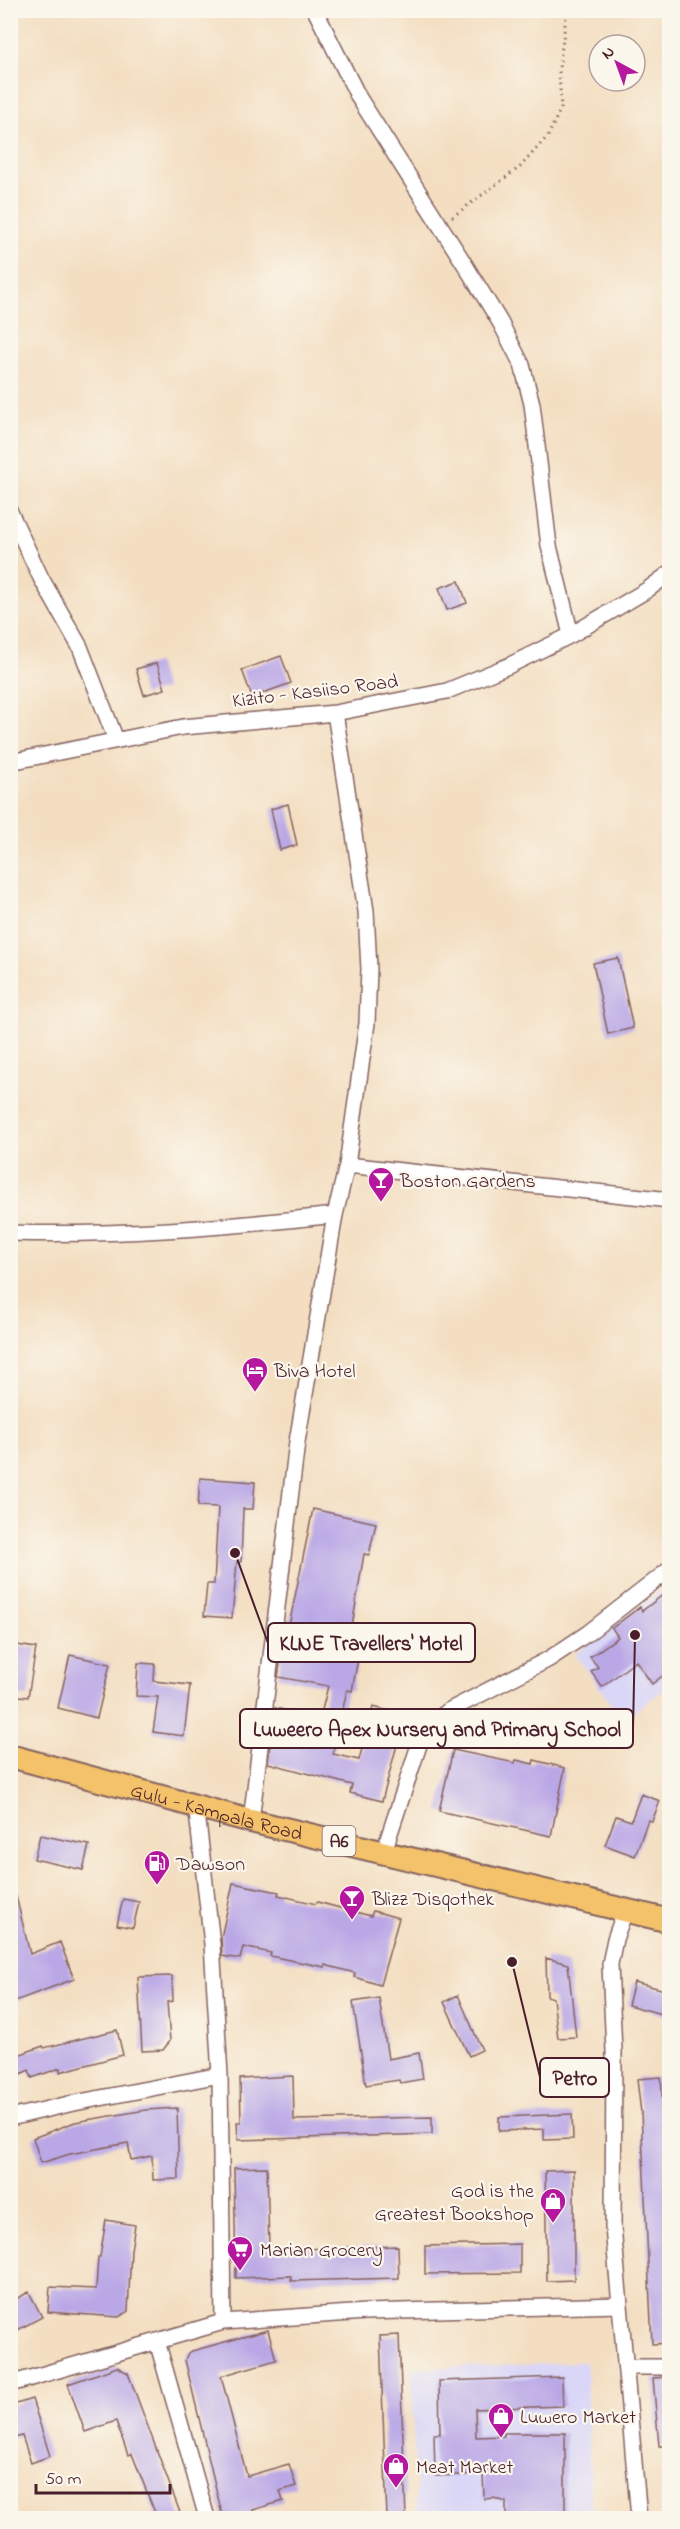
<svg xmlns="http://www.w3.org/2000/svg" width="680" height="2529" font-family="'Indie Flower',sans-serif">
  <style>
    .built { fill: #d9d6f7 }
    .building { fill: #baa8e6 }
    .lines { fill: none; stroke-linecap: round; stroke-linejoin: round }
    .street-casing { stroke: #856260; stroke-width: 18 }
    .primary-casing { stroke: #856260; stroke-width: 26 }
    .path { stroke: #856260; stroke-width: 3; stroke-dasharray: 1.5 4.5; stroke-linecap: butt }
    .street { stroke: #fff; stroke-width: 15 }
    .primary { stroke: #f3c26a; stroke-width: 22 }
    .labels { text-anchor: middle; stroke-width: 4.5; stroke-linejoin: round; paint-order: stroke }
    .shield { fill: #fbf7ec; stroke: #7f6065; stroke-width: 1.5 }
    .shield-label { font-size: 18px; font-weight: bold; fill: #4a1f2b }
    .street-label { font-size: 20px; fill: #4a1f2b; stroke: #fbf7ec }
    .poi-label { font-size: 20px; fill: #4a1f2b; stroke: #fbf7ec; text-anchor: start }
    .leader { fill: none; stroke: #4a1f2b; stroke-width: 2 }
    .callout-dot { fill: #4a1f2b; stroke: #fbf7ec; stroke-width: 2 }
    .callout { fill: #fbf7ec; stroke: #4a1f2b; stroke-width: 2 }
    .callout-label { font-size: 21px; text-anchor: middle; font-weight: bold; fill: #4a1f2b }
  </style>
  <rect width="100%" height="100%" fill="#fbf7ec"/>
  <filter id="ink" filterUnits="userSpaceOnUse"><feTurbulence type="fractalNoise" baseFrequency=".0167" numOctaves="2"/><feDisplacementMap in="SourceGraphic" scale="12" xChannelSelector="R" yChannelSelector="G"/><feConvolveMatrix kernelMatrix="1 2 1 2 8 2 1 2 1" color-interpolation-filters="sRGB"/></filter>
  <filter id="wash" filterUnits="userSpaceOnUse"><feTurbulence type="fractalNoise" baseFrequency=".008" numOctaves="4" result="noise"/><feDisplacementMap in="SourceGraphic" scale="24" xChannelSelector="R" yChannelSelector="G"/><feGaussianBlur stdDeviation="1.35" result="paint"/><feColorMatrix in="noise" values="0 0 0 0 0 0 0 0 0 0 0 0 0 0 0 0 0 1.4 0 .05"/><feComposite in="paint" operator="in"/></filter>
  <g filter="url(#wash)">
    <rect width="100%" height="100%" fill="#f3dec1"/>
    <path class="built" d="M669 1585V1686L623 1720 575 1654Z
      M586 2362 591 2509 417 2517 411 2369Z"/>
    <g id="blocks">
      <path class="building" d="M459 581 467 603 447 610 439 588Z
        M281 656 291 683 252 697 242 670Z
        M157 663 165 689 144 695 136 669Z
        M288 804 297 845 280 850 271 809Z
        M618 958 633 1028 608 1034 593 963Z
        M200 1478 255 1482 253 1509H243L241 1562H237L232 1618 204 1616 207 1584H214L218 1507 198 1506Z
        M313 1509 376 1523 369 1555 364 1554 347 1657 358 1659 352 1691 347 1690 333 1754 359 1760 373 1707 405 1715 382 1801 350 1793 352 1785 268 1763 275 1708 320 1718 328 1686 278 1677 283 1645H285Z
        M669 1590V1671L652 1684 636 1661 602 1687 591 1672 598 1667 590 1657 618 1637 612 1628 640 1607 642 1611Z
        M10 1644 36 1648 28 1697 10 1695Z
        M70 1655 110 1664 97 1718 58 1708Z
        M138 1663 155 1664 154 1681 190 1685 184 1736 153 1732 158 1697 136 1696Z
        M453 1750 515 1763 516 1760 533 1764 534 1760 565 1768 551 1836 439 1811Z
        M641 1794 660 1801 652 1821 648 1820 635 1856 605 1845 616 1816 631 1821Z
        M40 1835 89 1845 83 1870 34 1859Z
        M233 1883 279 1892 278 1895 316 1904 317 1902 371 1916 373 1911 399 1918 380 1985 354 1977 355 1973 325 1965V1967L294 1961 270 1956 271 1953 243 1947 240 1959 222 1956 221 1938Z
        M10 1896H16L30 1954 60 1942 74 1979 10 2003Z
        M123 1899 139 1902 133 1928 117 1925Z
        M546 1958 568 1964 576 2037 558 2038 553 1998 547 1996Z
        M172 1976 173 2001 167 2002 170 2041 163 2050 142 2051 138 1977Z
        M634 1982 669 1991V2016L628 2005Z
        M458 1995 482 2050 469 2056 444 2002Z
        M379 1998 388 2059 419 2053 423 2079 400 2083 399 2080 366 2085 353 2002Z
        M117 2030 123 2055 60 2072V2068L32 2078 29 2070 10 2079V2058L43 2046 44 2048Z
        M293 2076 294 2120 432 2117V2134L238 2140 237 2122H241L240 2079Z
        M661 2077 664 2126H669V2343L652 2344 641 2113 637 2079Z
        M177 2108 179 2179 153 2180 152 2156 131 2160 128 2143 70 2154 41 2163 33 2138 75 2122 146 2110Z
        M572 2114 573 2139 544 2140V2129L499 2131V2117Z
        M267 2167 269 2250 398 2246 399 2278 291 2281V2276L236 2278 234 2168Z
        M574 2170V2280L547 2281 545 2171Z
        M106 2220 135 2225 131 2250 128 2311 119 2317 48 2312 50 2287 96 2289 98 2257H100Z
        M520 2244V2273L425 2274V2246Z
        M29 2292 42 2317 10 2334V2302Z
        M268 2330 276 2360 221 2376 247 2476 289 2464 296 2486 280 2491 283 2501 253 2510 255 2518H223L185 2360 188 2353 192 2351Z
        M399 2335 406 2518H387L380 2336Z
        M117 2367 128 2373 182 2518H157L132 2454 128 2455 116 2421 85 2432 68 2384Z
        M562 2377 563 2406 475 2409 476 2437 504 2436V2433H565V2518H506V2502L494 2498 484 2499 483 2474 435 2476 434 2434H440L439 2381Z
        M669 2377V2446H659L653 2378Z
        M32 2399 50 2456 31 2463 22 2436 10 2439V2406Z"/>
    </g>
  </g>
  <g filter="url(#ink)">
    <use href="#blocks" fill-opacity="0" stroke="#856260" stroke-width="1.5"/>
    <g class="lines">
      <g class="street-casing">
        <path id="street" d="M315 10 359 98 462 260 500 322 522 365 532 404 549 546 571 635
          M10 512 41 578 80 647 116 740
          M10 762 183 727 335 713 447 691 508 666 571 635 647 590 670 573
          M347 1165 670 1200
          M10 1233C119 1236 227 1227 335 1215
          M196 1804 212 1944 220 2075 223 2322
          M251 1821 297 1442 335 1215 347 1165 367 1023 369 969 366 911 335 713
          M384 1851 420 1742 430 1726 448 1711 549 1659 588 1633 670 1569
          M625 1911 615 1939 610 1964 614 2051 613 2227 639 2518
          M10 2118 69 2104 220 2075
          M157 2341 207 2518
          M627 2367H670
          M10 2384 223 2322 366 2312 620 2305"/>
      </g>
      <g class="primary-casing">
        <g id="primary">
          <path id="s1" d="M10 1756 251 1821 670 1921"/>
        </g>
      </g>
      <path class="path" d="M452 217 520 167 548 136 561 108 559 69 566 17 569 10"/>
      <use href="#street" class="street"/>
      <use href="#primary" class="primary"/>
    </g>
  </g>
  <defs>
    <g id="bar-pin" transform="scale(1.35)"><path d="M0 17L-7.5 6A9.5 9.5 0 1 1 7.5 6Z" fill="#b5179e" stroke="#fbf7ec"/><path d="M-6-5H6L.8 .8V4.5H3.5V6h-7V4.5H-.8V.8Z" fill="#fff"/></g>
    <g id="hotel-pin" transform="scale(1.35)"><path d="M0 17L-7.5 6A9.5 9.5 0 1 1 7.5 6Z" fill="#b5179e" stroke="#fbf7ec"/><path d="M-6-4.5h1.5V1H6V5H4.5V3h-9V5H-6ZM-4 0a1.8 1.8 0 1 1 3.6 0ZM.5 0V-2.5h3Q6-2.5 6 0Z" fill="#fff"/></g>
    <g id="fuel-pin" transform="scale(1.35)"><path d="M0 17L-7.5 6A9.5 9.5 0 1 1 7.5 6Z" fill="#b5179e" stroke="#fbf7ec"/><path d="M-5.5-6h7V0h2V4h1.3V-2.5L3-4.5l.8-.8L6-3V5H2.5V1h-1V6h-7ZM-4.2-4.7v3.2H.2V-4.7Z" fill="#fff"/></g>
    <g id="shop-pin" transform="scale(1.35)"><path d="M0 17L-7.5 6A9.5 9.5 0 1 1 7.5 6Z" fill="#b5179e" stroke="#fbf7ec"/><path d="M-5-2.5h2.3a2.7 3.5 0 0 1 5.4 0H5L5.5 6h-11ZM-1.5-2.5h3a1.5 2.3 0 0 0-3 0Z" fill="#fff"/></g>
    <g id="supermarket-pin" transform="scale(1.35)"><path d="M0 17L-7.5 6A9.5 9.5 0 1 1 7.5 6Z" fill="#b5179e" stroke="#fbf7ec"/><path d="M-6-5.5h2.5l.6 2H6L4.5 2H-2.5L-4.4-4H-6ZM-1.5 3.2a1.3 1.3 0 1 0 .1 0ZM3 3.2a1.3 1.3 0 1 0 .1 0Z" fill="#fff"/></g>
  </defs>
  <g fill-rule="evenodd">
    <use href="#bar-pin" x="381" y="1180"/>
    <use href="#hotel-pin" x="255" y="1370"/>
    <use href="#fuel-pin" x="157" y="1863"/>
    <use href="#bar-pin" x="352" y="1898"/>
    <use href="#shop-pin" x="553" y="2201"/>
    <use href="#supermarket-pin" x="240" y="2249"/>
    <use href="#shop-pin" x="501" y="2416"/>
    <use href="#shop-pin" x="396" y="2466"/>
  </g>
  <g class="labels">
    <rect class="shield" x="322.5" y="1826" width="33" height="30" rx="4.5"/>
    <g class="shield-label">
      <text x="339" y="1847">A6</text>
    </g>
    <g class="street-label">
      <text transform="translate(315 690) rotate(-7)" y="7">Kizito - Kasiiso Road</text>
      <text dy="7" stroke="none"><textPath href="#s1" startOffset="214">Gulu - Kampala Road</textPath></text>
    </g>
    <g class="poi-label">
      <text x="400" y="1187">Boston Gardens</text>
      <text x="274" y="1377">Biva Hotel</text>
      <text x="176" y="1870">Dawson</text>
      <text x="372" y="1905">Blizz Disqothek</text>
      <text x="534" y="2197" text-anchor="end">God is the<tspan x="534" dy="23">Greatest Bookshop</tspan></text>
      <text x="260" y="2256">Marian Grocery</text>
      <text x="520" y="2423">Luwero Market</text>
      <text x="416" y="2473">Meat Market</text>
    </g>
  </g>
  <path class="leader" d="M235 1553L268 1643M635 1635L633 1729M512 1962L540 2077"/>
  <g class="callout-dot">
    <circle cx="235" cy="1553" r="6"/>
    <circle cx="635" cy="1635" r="6"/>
    <circle cx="512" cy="1962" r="6"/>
  </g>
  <g class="callout">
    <rect x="268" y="1623" width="207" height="39" rx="6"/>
    <rect x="240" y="1709" width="393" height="39" rx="6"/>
    <rect x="540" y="2058" width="69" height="39" rx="6"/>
  </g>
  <g class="callout-label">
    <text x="371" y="1650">KLNE Travellers' Motel</text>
    <text x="437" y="1736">Luweero Apex Nursery and Primary School</text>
    <text x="575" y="2085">Petro</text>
  </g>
  <rect width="680" height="2529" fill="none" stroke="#fbf7ec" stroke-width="36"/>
  <g transform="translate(617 63) rotate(319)"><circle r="28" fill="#fbf7ec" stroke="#b4a19f" stroke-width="1.5"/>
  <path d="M0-4.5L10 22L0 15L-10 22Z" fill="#b5179e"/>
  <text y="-9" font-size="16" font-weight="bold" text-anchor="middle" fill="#4a1f2b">N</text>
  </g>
  <path d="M36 2484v9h134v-9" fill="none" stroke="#4a1f2b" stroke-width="3"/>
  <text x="45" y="2484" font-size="18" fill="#4a1f2b" stroke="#fbf7ec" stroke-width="4.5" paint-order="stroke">50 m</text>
</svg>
